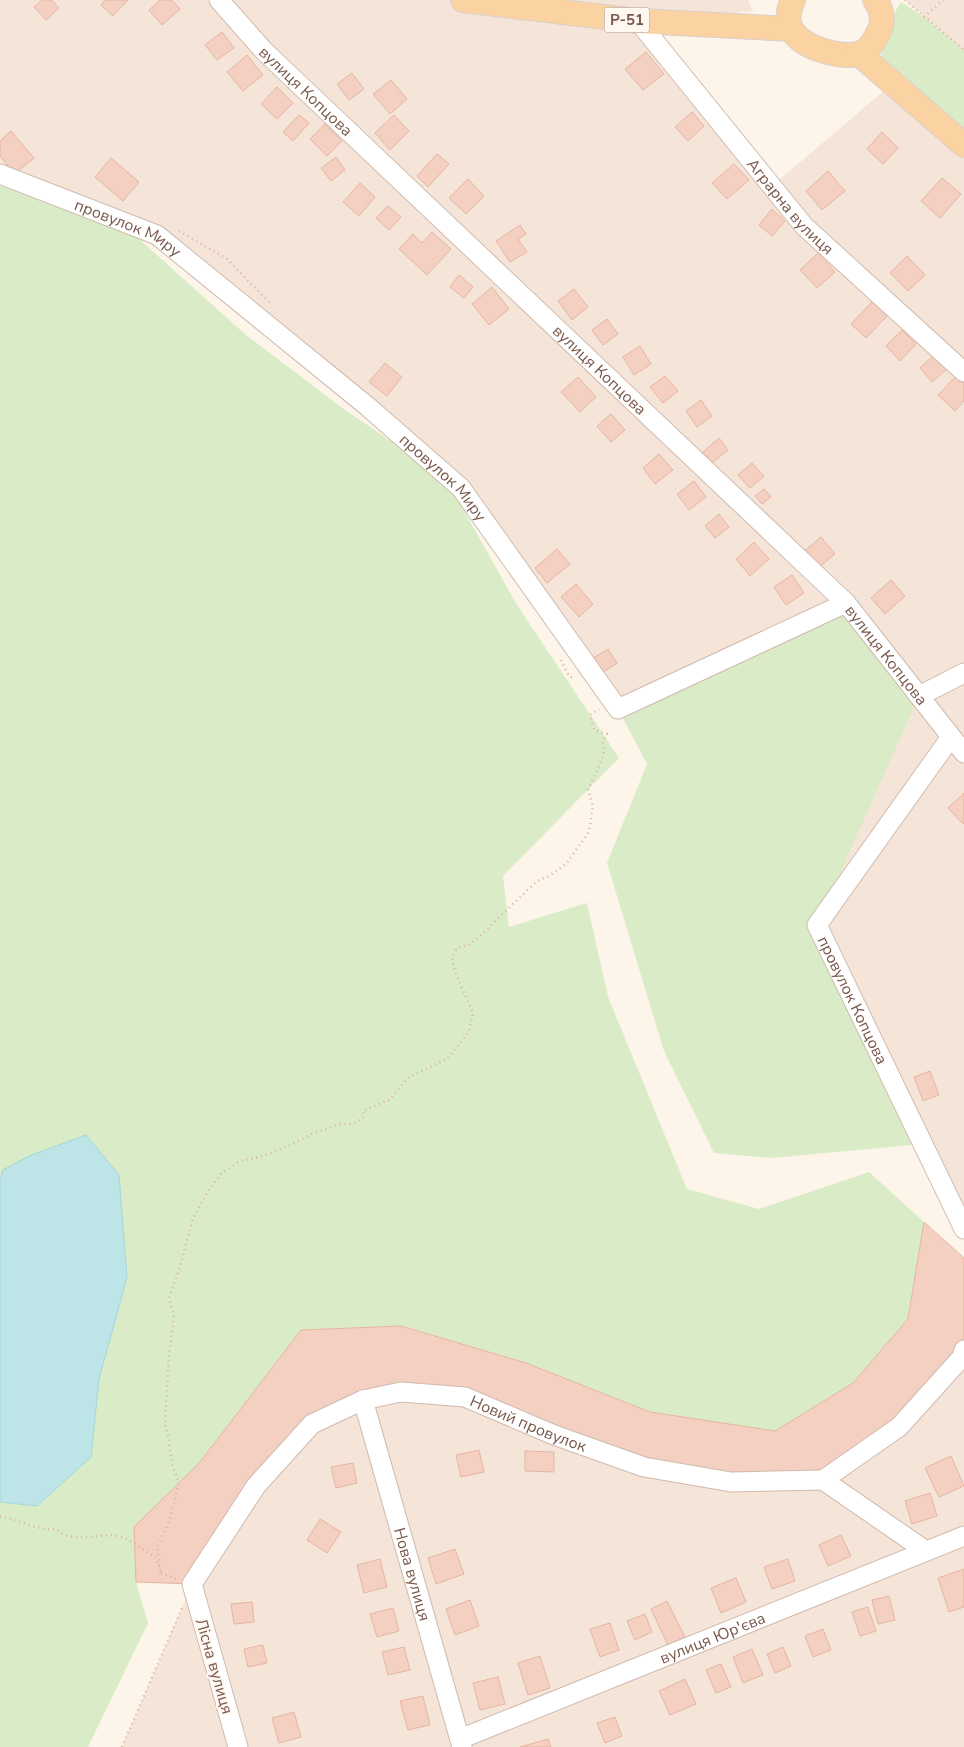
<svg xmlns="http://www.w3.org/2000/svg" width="964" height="1747" viewBox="0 0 964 1747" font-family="'Nunito Sans',sans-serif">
<rect width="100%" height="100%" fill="#fdf4ea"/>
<g fill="#f5e5d8">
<polygon points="0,0 748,0 753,11 639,21 772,186 892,84 964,145 964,1229 817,925 618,709 461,488 157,235 0,174"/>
<polygon points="905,0 964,0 964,50 924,17"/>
<polygon points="964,1350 964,1747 122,1747 192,1584 312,1424 363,1400 465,1397 554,1435"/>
</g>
<g fill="#d9ecc7">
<polygon points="901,2 924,17 964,50 964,145 879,64 889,22"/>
<polygon points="0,186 55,194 138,238 246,335 341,407 446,479 517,605 619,758 503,876 509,927 587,903 608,997 687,1189 759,1209 869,1172 924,1222 908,1319 853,1383 775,1431 650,1412 526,1363 401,1326 301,1330 200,1462 134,1527 136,1582 148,1623 88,1747 0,1747 0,1502 37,1506 91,1457 99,1379 127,1277 3,1170 0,1181"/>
<polygon points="846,603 919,696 817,925 923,1144 771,1158 714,1153 664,1051 607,863 647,764 618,709"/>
</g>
<polygon fill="#bde5e8" stroke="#a3d6da" points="86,1135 119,1175 127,1277 99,1379 91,1457 37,1506 0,1502 0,1181 3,1170 29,1156"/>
<g fill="#f3d0c1" stroke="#e6b5a1">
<polygon points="42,0 52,0 59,8 46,20 34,7"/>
<polygon points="105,0 128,0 113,16 101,5"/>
<polygon points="160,0 172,0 180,9 162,25 149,10"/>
<polygon points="222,32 234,48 217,60 205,45"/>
<polygon points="646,52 664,74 643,90 625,69"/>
<polygon points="247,55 263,75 243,91 227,72"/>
<polygon points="352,73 364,89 349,100 337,84"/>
<polygon points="391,80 407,99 390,114 373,94"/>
<polygon points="277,87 293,103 277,119 261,104"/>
<polygon points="692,112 704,126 688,141 675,127"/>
<polygon points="299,115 309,123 293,141 283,132"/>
<polygon points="394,115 409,131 390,150 375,133"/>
<polygon points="325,124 342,141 327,156 310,139"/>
<polygon points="11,131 34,158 14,174 0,156 0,141"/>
<polygon points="882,132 898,148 883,164 867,149"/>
<polygon points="437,154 449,164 428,187 417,176"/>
<polygon points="336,157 345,170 331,181 321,168"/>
<polygon points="111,158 139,182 123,201 95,177"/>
<polygon points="734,164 749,180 727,199 712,183"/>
<polygon points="828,171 845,191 822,210 806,191"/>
<polygon points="942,178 961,194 940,218 921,201"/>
<polygon points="468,179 484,196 466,214 449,198"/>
<polygon points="360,183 375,197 359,216 343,202"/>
<polygon points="388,206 401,217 389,230 376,218"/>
<polygon points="772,209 785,221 772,236 759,225"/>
<polygon points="520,225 526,234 518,239 527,252 510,262 496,241"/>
<polygon points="432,232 451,249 427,275 399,249 413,234 422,243"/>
<polygon points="818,253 835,272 817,288 800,270"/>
<polygon points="907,256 925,275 908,291 890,273"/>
<polygon points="459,275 473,287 464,298 450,287"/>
<polygon points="492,287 509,309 489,325 472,304"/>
<polygon points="574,289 588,307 572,320 558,301"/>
<polygon points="873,301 888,315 866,338 851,324"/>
<polygon points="607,319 618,334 603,345 592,330"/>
<polygon points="902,330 916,344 900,361 886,346"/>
<polygon points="640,346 651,364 634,375 623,357"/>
<polygon points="934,355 947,369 932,382 920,368"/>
<polygon points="385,363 402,377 387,396 369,382"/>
<polygon points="665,376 678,391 663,403 650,387"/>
<polygon points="956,376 964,383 964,401 955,411 938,395"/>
<polygon points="578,377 596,397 580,412 561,392"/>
<polygon points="701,400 712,416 697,427 686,411"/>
<polygon points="611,414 625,430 611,442 597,426"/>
<polygon points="719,438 728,450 712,463 703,452"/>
<polygon points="659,454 673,470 655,484 643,468"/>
<polygon points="752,463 764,476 750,488 738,475"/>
<polygon points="694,481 706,497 689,510 677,494"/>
<polygon points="764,489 771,497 762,504 755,496"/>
<polygon points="719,514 729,527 715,538 705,526"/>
<polygon points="821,537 835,554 817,569 803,552"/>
<polygon points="754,542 769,559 750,576 736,559"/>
<polygon points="557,549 570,564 547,583 535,568"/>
<polygon points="792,575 804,593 786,605 774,587"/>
<polygon points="891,580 905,596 885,614 871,598"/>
<polygon points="576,584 593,604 579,617 561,597"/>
<polygon points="608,649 617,663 596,677 587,662"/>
<polygon points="964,793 964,823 963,824 948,808"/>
<polygon points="930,1071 939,1095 923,1101 914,1077"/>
<polygon points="924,1222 964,1258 964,1350 899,1427 823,1480 644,1467 465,1397 401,1392 312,1424 192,1584 136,1582 134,1527 200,1462 301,1330 401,1326 526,1363 650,1412 775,1431 853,1383 908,1319"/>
<polygon points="479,1450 484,1472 461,1477 456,1455"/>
<polygon points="525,1451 554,1452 554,1472 525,1471"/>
<polygon points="951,1456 964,1486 939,1497 925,1468"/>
<polygon points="353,1463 357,1483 336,1488 331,1467"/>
<polygon points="930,1493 937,1516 912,1524 905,1501"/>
<polygon points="320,1519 341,1532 327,1553 307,1540"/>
<polygon points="841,1535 851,1556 828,1566 819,1545"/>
<polygon points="455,1549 464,1574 436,1584 428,1558"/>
<polygon points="380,1559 387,1587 364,1593 357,1565"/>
<polygon points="788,1559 795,1581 772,1589 764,1567"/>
<polygon points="964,1569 964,1607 949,1612 938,1578"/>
<polygon points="736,1578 746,1602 721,1613 711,1588"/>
<polygon points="889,1596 895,1620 878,1624 872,1600"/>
<polygon points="470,1600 479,1626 455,1635 446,1609"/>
<polygon points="667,1601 685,1637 668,1645 651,1609"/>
<polygon points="252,1602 254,1622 234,1624 231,1604"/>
<polygon points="868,1607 876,1631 860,1636 852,1612"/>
<polygon points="393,1608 399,1631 377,1637 370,1614"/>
<polygon points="645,1614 652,1632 635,1640 627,1621"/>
<polygon points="610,1623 619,1650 600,1657 590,1629"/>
<polygon points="823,1629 831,1650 813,1657 805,1636"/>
<polygon points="263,1645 267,1663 248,1667 244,1649"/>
<polygon points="404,1647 410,1670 388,1675 382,1652"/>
<polygon points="783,1647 791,1666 775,1673 767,1654"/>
<polygon points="752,1649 763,1675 743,1683 733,1657"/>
<polygon points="540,1656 550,1688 528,1695 518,1663"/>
<polygon points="721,1664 731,1687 716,1693 706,1670"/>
<polygon points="498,1677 505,1704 480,1710 473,1683"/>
<polygon points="685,1679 696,1704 670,1715 659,1691"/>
<polygon points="423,1696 430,1725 408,1730 400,1701"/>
<polygon points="294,1712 301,1737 279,1743 272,1718"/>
<polygon points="615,1717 622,1736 605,1743 597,1723"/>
<polygon points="548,1739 551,1747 520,1747"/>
</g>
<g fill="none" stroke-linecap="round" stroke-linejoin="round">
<g stroke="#d0baae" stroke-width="21">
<g id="minor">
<path id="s1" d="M219 0 264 51 846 603 964 753"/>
<path id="s2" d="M638 21 804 226 964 372"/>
<path id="s3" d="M0 174 157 235 367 406 461 488 618 709 846 603"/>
<polyline points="919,696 964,673"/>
<path id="s4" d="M951 737 817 925 964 1229"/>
<path id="s5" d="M363 1400 462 1747"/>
<polyline points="823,1480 899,1427 962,1357 964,1350"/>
<path id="s6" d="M460 1739 964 1536"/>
<path id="s7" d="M238 1747 192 1584 256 1486 312 1424 363 1400 401 1392 465 1397 554 1435 644 1467 731 1482 823 1480 926 1551"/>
</g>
</g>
<g stroke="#d9d0cd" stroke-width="26">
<g id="major">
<polyline points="463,0 638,21 791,29"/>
<path d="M793 0C789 9 786 21 792 30 802 48 839 58 858 54 870 51 876 39 880 29 884 20 881 7 875 0"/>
<polyline points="859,54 964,145"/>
</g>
</g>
<g stroke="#d9b3a3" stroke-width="2.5" stroke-dasharray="1 4" stroke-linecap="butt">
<polyline points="905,0 964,50"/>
<polyline points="924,17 943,0"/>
<polyline points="179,231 227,259 270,303"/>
<polyline points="561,660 569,676 575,679"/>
<path d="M0 1516C19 1520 38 1531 56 1529 72 1545 98 1532 117 1536 132 1539 141 1550 155 1556L161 1573 157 1547 170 1519 179 1483 172 1464 168 1435 165 1425 169 1354 174 1317 169 1298 180 1267 193 1218 208 1191 221 1174 240 1161 260 1157 284 1148 314 1133 341 1124H353L364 1117 363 1111 389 1100 409 1077 447 1059 469 1032 473 1013 455 972 452 957 457 948 471 944 478 938 537 881 549 876 566 864 589 832 593 806 588 790 604 754 603 742 607 734 594 730 590 715 599 709"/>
<polyline points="161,1573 176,1579"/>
<polyline points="122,1747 182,1608"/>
</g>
<use href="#minor" stroke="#fff" stroke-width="19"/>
<use href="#major" stroke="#fbd3a2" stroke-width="24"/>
</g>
<g text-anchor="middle" stroke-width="4" stroke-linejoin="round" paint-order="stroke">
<rect fill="#fff8f1" stroke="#a1887e" stroke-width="1" x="604.5" y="7.5" width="45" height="25" rx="4"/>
<g font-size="15" font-weight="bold" fill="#79584c">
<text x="627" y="25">Р-51</text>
</g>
<g font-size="16" fill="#79584c" stroke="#fff8f1">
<text dy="6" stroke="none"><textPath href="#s1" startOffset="126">вулиця Копцова</textPath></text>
<text dy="6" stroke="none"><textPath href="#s2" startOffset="240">Аграрна вулиця</textPath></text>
<text dy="6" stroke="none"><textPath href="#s3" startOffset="139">провулок Миру</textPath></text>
<text dy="6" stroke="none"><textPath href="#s1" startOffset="531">вулиця Копцова</textPath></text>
<text dy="6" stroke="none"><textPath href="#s3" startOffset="544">провулок Миру</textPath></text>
<text dy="6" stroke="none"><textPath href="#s1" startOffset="936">вулиця Копцова</textPath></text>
<text dy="6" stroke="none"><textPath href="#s4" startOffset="314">провулок Копцова</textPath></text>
<text dy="6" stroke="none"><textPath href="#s7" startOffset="598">Новий провулок</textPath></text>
<text dy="6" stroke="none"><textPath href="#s5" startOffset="181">Нова вулиця</textPath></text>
<text dy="6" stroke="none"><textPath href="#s6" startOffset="272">вулиця Юр'єва</textPath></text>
<text transform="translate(215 1666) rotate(74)" y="6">Лісна вулиця</text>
</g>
</g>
</svg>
